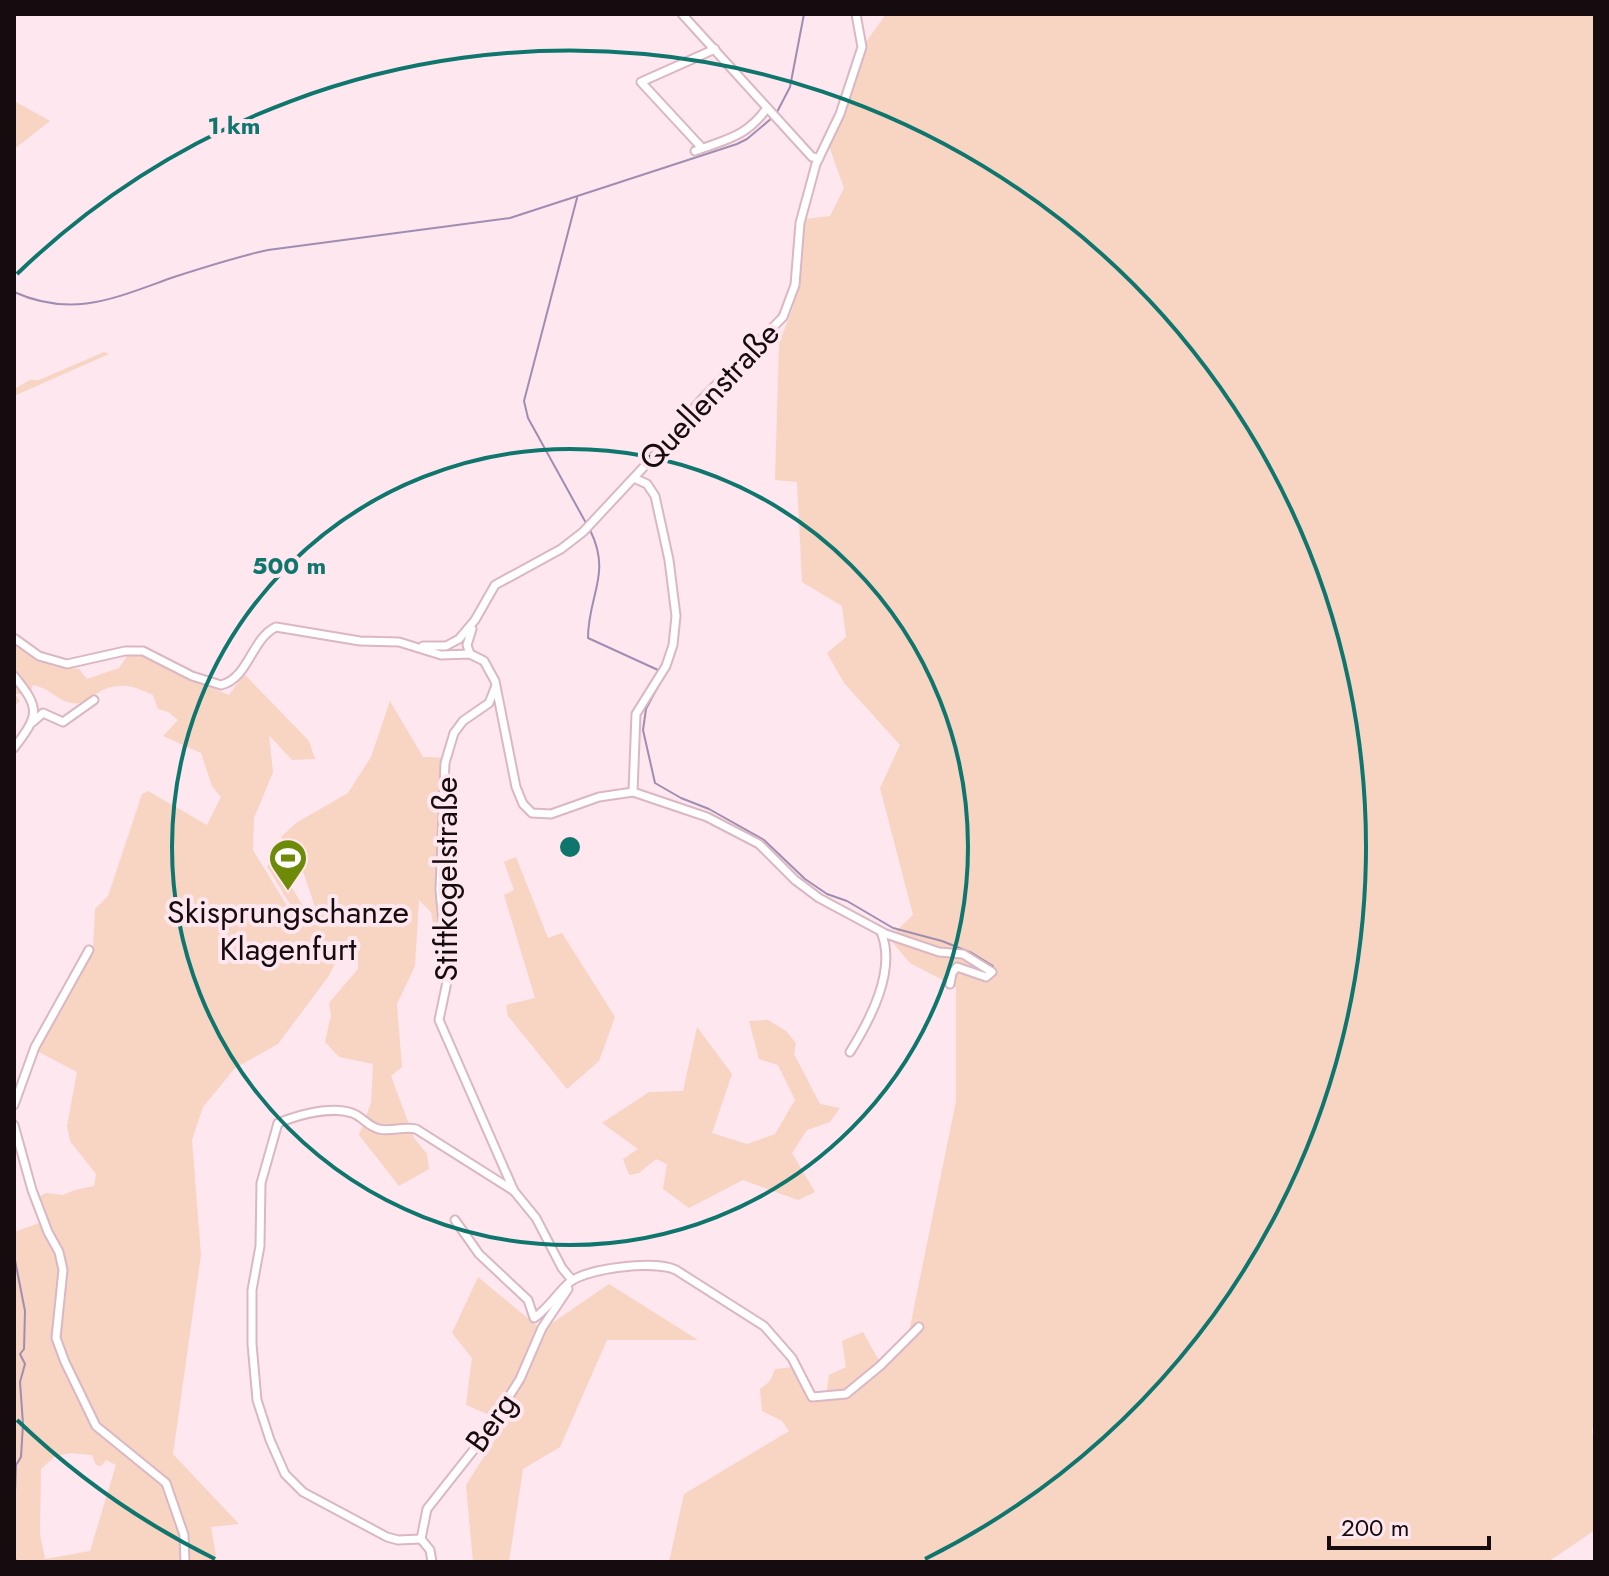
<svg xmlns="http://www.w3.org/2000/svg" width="1609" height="1576" viewBox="0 0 1609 1576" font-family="Jost,sans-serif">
<rect width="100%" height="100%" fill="#fee7ef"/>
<g fill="#f8d4c3" fill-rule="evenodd">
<polygon points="886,14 1595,14 1595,1412 1592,1433 1595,1434 1595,1530 1548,1562 669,1562 684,1494 789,1431 782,1421 762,1411 760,1389 770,1381 775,1369 794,1367 809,1398 826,1398 829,1375 846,1367 842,1341 863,1332 878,1359 886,1365 909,1332 956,1101 956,987 910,963 889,938 913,915 880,788 900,745 844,683 827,653 846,637 842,606 802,582 797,482 775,480 779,343 793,308 805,219 830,216 844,188 829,146 866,42"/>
<polygon points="14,101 50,121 14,149"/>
<polygon points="104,352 109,354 14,396 14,389 30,380 39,380"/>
<path d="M14 641 52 666 79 669 87 679 119 668 130 652 149 656 190 679 229 695 244 674 309 741 315 759 292 760 269 735 273 772 254 818 253 850 300 927 318 916 304 874 281 837 296 823 348 793 371 757 390 701 423 757 449 758 442 883 454 968 442 972 431 912 419 900 415 966 397 1004 402 1067 391 1076 414 1138 427 1154 429 1169 399 1186 359 1135 371 1103 373 1064 339 1057 325 1042 331 1015 329 1003 358 969V955L354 949 349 948 338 958 328 977 278 1044 235 1068 203 1107 192 1140 201 1255 173 1454 239 1524 211 1527 217 1562H14V1232L45 1221 37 1198 46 1193 63 1195 75 1190 94 1186 96 1174 70 1141 67 1126 77 1072 35 1050 93 950 95 909 108 896 142 794 148 791 207 825 221 797 212 786 201 753 163 736 178 720 168 712 158 709 153 695C137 687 123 682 105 689 92 694 87 706 71 703 56 700 52 689 33 685L30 694H15L20 701 14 706ZM70 1453 92 1455 96 1465 101 1466 106 1460 116 1465 90 1551 45 1559 40 1534 41 1469 54 1457Z"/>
<polygon points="516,857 548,938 562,933 615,1017 599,1061 567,1089 508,1016 506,1005 535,998 504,895 514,890 504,862"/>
<polygon points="276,861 310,918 301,923 267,866"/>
<polygon points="768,1020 786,1031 796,1043 794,1054 820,1104 840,1108 830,1122 807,1130 792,1153 815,1192 798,1200 743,1180 689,1208 663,1189 667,1164 656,1159 639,1173 629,1175 623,1159 638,1149 602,1123 649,1092 683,1091 697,1027 732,1074 712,1133 747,1144 775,1134 795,1100 778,1065 759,1059 749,1021"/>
<polygon points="478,1277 542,1330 609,1284 698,1340 607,1340 560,1447 523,1469 509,1562 473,1562 466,1485 506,1422 466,1405 472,1358 452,1333"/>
</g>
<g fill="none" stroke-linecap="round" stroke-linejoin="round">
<g stroke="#a08db2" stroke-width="2">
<polyline points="776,114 790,87 804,14"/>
<polyline points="577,198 524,401 528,418 586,523"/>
<path d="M14 292C74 319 117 297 174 277 205 267 236 257 268 250L510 218 737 144 747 139 772 118"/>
<path d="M590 530C612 574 588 595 588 638L658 670"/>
<polyline points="665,673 646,709 643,730 655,783 681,798 709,809 764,840 805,879 827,894 847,901 893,928 942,941 972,953 993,966"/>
<polyline points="14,1255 25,1311 24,1349 20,1354 25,1364 20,1382 23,1424 21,1457 16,1465 14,1519"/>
<polyline points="14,1555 16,1562"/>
</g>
<g stroke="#dab7c3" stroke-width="11">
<g id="minor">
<polyline points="682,14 812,157 819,158"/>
<polyline points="702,148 641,82 715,49"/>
<path d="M695 151C727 139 746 137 767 108"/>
<path d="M14 638 39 656 67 664 125 651H143L192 676 221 685C249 678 251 639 276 627L360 641 399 642 441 655 470 654 484 661 495 681 516 787 523 804 532 813 551 814 599 797 633 792 707 817 759 844 795 880 819 898 886 934 939 952 963 954 992 972 986 977 957 967 952 973 950 984"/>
<polyline points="423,646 446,646 459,639 475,620 495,585 561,549 583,532 668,441 701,400 783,317 795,285 800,223 816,164 840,114 862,47 856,14"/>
<polyline points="470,654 467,645 472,629"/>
<path d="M14 676C41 709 39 715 14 748"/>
<polyline points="495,688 489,703 463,721 454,733 445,763 440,890 448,977 439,1020 514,1191 536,1218 562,1268 572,1280"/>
<polyline points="33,722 43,713 63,722 94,700"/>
<polyline points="633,792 636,714 666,666 673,645 676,616 669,560 655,496 647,484 634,478"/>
<path d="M850 1052C870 1020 897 970 881 932"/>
<polyline points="14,1105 35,1047 89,950"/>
<polyline points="14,1125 32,1190 48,1232 59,1252 63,1270 56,1338 65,1362 96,1426 166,1483 184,1535 185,1562"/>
<path d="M455 1220 479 1254 528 1300 534 1318C548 1309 557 1293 570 1282 588 1268 655 1260 676 1270L764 1326 792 1358 812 1397 846 1394 880 1366 919 1327"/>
<path d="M421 1539 398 1540 387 1537 303 1492 285 1474 270 1440 257 1400 252 1344V1290L260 1246 261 1183 278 1123C299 1115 331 1106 352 1113 362 1116 368 1127 379 1129 391 1132 403 1126 416 1129L514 1191"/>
<polyline points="421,1539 427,1509 483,1438 520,1379 542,1328 568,1289"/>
<polyline points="421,1539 430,1550 432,1562"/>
</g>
</g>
<use href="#minor" stroke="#fff" stroke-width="7"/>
</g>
<g fill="none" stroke="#0f766e" stroke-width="4">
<circle cx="570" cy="847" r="398"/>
<path d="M215 1559A796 796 0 0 1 17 1420M17 274A796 796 0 1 1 925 1559"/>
</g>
<defs>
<g id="stadium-pin" transform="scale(2)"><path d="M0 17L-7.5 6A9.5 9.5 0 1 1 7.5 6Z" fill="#6d8b09" stroke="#fee7ef"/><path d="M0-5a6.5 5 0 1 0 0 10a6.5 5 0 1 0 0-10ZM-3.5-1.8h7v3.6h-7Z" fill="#fff"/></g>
</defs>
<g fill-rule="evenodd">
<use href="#stadium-pin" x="288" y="858"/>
</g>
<g text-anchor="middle" stroke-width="8" stroke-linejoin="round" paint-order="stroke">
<g font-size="32" fill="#160b0f" stroke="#fee7ef">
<text transform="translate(709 396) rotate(-47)" y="11">Quellenstraße</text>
<text transform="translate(446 879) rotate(-90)" y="11">Stiftkogelstraße</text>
<text transform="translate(491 1422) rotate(-55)" y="11">Berg</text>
</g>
<g font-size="32" fill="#160b0f" stroke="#fee7ef">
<text x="288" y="923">Skisprungschanze<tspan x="288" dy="37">Klagenfurt</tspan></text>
</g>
</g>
<circle cx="570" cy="847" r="12" fill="#0f766e" stroke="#fee7ef" stroke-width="4"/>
<g font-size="24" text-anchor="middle" font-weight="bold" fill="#0f766e" stroke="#fee7ef" stroke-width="8" stroke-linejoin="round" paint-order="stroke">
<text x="234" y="134">1 km</text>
<text x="289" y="574">500 m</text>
</g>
<rect width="1609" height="1576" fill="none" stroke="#160b0f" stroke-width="32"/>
<path d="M1329 1536v12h160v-12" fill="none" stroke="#160b0f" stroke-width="4"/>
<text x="1341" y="1536" font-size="24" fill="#160b0f" stroke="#fee7ef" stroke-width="6" paint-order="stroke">200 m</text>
</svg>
